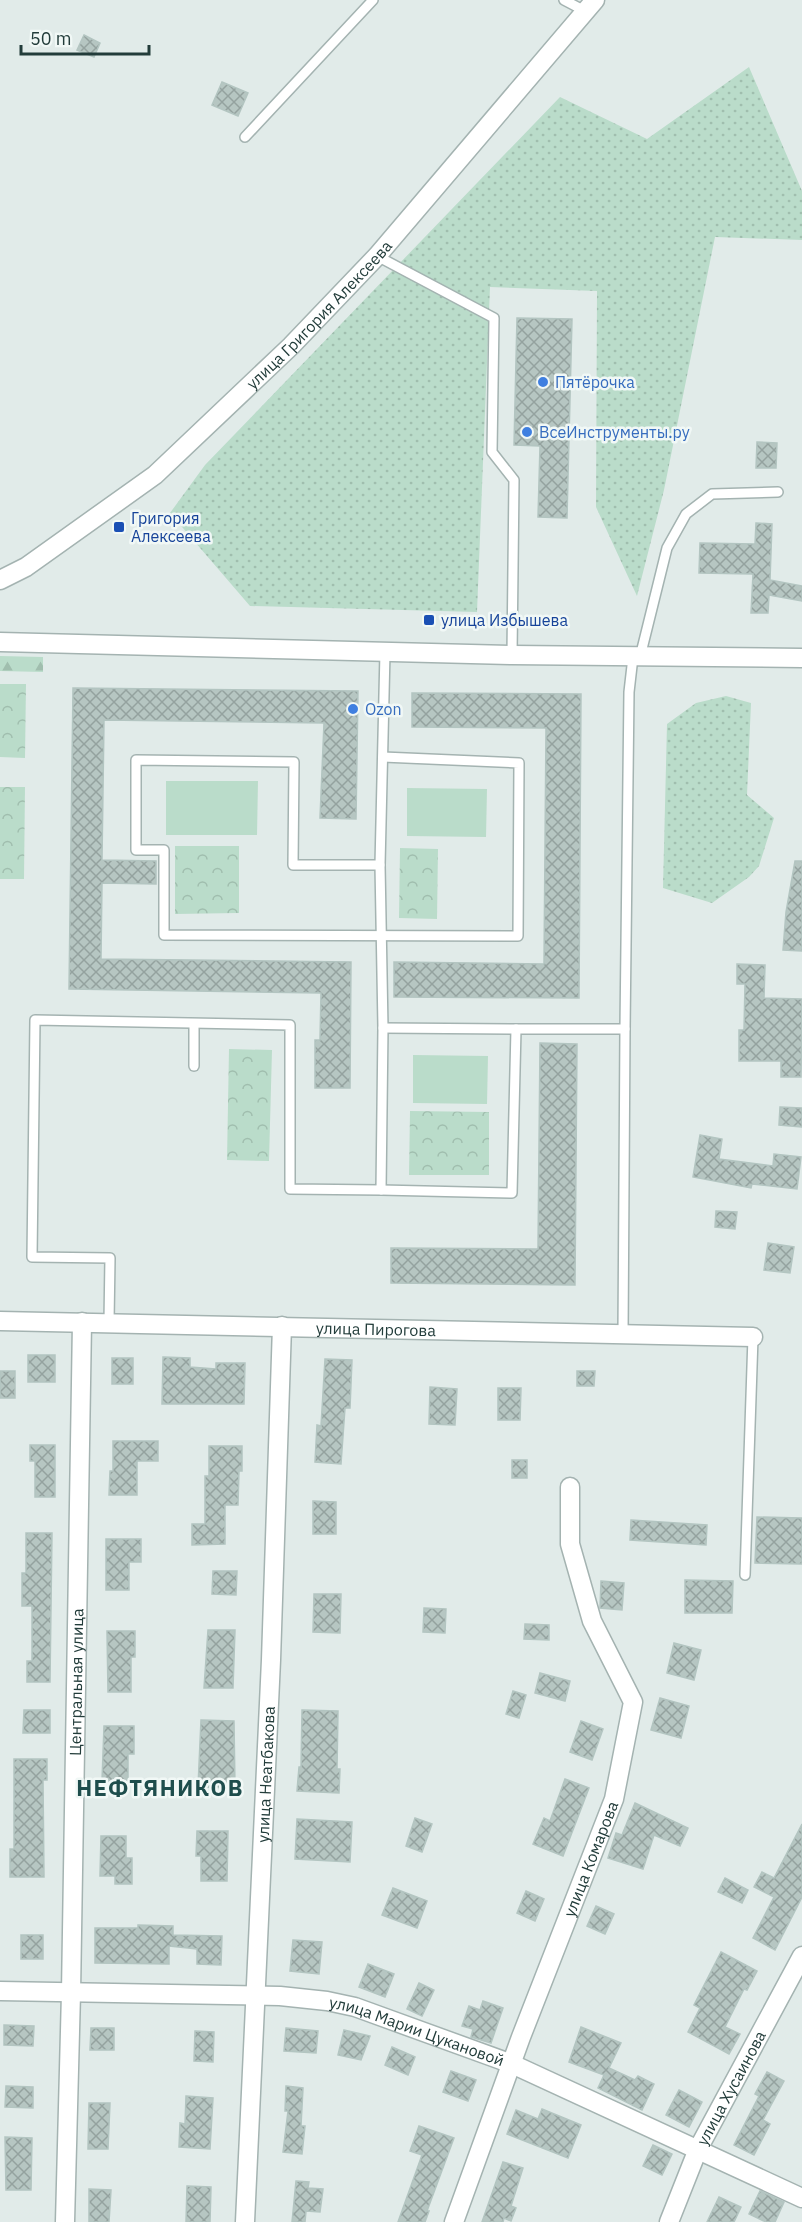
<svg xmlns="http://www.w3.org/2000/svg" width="802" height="2222" viewBox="0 0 802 2222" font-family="'IBM Plex Sans',sans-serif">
<defs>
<pattern id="grass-dots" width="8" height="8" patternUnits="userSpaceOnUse" patternTransform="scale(1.5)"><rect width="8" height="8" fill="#badcca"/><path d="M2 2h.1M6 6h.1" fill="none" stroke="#a0beae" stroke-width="1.8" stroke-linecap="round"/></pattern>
<pattern id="forest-firs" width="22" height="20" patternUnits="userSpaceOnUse" patternTransform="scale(1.5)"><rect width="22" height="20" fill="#badcca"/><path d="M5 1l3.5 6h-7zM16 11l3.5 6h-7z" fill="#a0beae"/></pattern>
<pattern id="park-crowns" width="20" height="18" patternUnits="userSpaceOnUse" patternTransform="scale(1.5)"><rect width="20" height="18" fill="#badcca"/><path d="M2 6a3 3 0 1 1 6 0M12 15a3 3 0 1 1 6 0" fill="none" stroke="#a0beae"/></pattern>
<pattern id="building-cross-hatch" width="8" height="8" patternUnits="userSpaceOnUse" patternTransform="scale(1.5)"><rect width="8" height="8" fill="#b6c6c2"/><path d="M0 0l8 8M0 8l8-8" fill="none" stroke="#94a29f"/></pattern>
</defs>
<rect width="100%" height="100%" fill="#e1ebe9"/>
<g fill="url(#grass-dots)">
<polygon points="749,67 802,191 802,240 715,237 664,490 637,596 596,507 597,291 490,287 477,612 250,606 170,513 205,465 560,97 647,139"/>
<polygon points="726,696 751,703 747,795 774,818 759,866 749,877 712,903 663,888 667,724 696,703"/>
</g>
<polygon fill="url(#forest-firs)" points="0,656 43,657 43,672 0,671"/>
<g fill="url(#park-crowns)">
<polygon points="0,684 26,684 25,758 0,757"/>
<polygon points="0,787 25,787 24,879 0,879"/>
<polygon points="175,846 239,846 239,913 175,914"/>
<polygon points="400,848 438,849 437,919 399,918"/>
<polygon points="229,1049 272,1050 269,1161 227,1160"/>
<polygon points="410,1111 489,1112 489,1175 409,1175"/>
</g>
<g fill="#badcca">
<polygon points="166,781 258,781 257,835 166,835"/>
<polygon points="407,788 487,789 486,837 407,836"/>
<polygon points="413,1055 488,1056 487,1104 413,1103"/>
</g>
<g fill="url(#building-cross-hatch)" stroke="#b3c5c1" stroke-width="1.5">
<polygon points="84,35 100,43 94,57 77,50"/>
<polygon points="222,82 248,93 238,116 212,105"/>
<polygon points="517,318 572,319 567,518 538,517 540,446 514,445"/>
<polygon points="757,442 777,443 776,468 756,468"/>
<polygon points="756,523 772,524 770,580 802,586 802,601 769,595 768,613 751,613 753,574 699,573 700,543 755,544"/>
<polygon points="73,688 358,691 356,819 320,818 324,723 104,720 102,860 156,861 156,884 102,883 101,959 351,962 350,1088 315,1088 315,1040 320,1040 321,993 69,989"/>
<polygon points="412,693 581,694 579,998 394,997 394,962 544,964 546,728 412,727"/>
<polygon points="795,861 802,861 802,951 783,950 786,912"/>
<polygon points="737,964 765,965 764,998 802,999 801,1077 781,1077 781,1061 739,1061 739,1030 744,1030 745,984 737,984"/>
<polygon points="540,1043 577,1044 575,1285 391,1283 391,1248 538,1249"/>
<polygon points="780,1107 802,1108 802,1127 779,1125"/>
<polygon points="700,1135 722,1139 719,1159 773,1166 774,1154 801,1157 797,1189 752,1184 751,1188 693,1177"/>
<polygon points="716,1211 737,1212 735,1229 715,1227"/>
<polygon points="768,1243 794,1247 790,1273 764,1270"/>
<rect x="28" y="1355" width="27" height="27"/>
<polygon points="163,1357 190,1358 190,1367 216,1369 216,1363 245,1363 244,1404 162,1404"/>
<rect x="112" y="1358" width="21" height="26"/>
<polygon points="325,1359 352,1360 350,1408 345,1408 341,1464 315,1462 317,1425 321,1426"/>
<rect x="0" y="1371" width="15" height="27"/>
<polygon points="577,1371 595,1371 594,1386 577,1386"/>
<polygon points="430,1387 457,1389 455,1425 429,1424"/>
<polygon points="498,1388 521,1388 520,1420 498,1420"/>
<polygon points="113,1441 158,1441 158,1461 137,1461 137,1495 109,1495 110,1471 113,1471"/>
<polygon points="30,1445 55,1445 55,1497 35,1497 35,1461 30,1461"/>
<polygon points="209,1446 242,1446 242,1471 239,1471 238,1505 225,1505 225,1544 192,1545 192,1524 205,1524 205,1476 209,1476"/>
<rect x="512" y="1460" width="15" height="18"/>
<polygon points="313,1501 336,1502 336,1534 313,1534"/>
<polygon points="757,1517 802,1518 802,1564 755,1563"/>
<polygon points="631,1520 707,1525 706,1545 630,1540"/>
<polygon points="26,1533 52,1533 50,1682 27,1682 27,1661 32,1661 32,1606 22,1606 22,1573 26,1573"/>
<polygon points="106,1539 141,1539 141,1562 129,1562 129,1590 106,1590"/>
<polygon points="213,1571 237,1571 236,1595 212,1594"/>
<polygon points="685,1580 733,1581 732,1613 685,1613"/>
<polygon points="601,1581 624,1583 622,1610 600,1608"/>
<polygon points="314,1594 341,1594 340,1633 313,1632"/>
<polygon points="424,1608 446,1609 445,1633 423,1632"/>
<polygon points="525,1624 549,1625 549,1640 524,1639"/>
<polygon points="208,1630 235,1630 233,1688 204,1688"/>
<polygon points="107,1631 135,1631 135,1657 131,1657 131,1692 108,1692"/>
<polygon points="674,1643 701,1650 694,1680 667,1673"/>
<polygon points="540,1673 570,1681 565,1701 535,1693"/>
<polygon points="513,1691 526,1695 519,1718 506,1714"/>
<polygon points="660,1698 689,1706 681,1738 651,1730"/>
<polygon points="24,1710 50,1710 50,1733 23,1733"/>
<polygon points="302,1710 338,1711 337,1769 340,1769 339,1793 297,1791 299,1767 301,1767"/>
<polygon points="201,1720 234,1721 235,1788 198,1787"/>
<polygon points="581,1721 603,1729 592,1760 570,1752"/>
<polygon points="104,1726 134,1726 134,1754 128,1754 128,1781 102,1781"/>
<polygon points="14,1759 47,1759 47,1780 43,1780 44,1877 10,1877 10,1849 14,1849"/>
<polygon points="565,1779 589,1788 563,1856 533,1844 544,1818 550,1821"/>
<polygon points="635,1803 688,1828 680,1846 654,1835 643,1869 608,1858 616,1833 622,1835"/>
<polygon points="415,1818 432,1824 422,1852 406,1846"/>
<polygon points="297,1819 352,1822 350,1862 295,1859"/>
<polygon points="802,1824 802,1897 775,1950 753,1938 774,1897 754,1887 762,1872 774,1878"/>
<polygon points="197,1831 228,1831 227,1881 201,1881 201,1856 196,1856"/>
<polygon points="101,1836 126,1836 126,1858 132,1858 132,1884 115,1884 115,1876 100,1876"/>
<polygon points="725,1878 748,1890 742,1903 718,1892"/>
<polygon points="393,1888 427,1901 417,1928 382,1915"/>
<polygon points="526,1891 544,1899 535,1921 517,1913"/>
<polygon points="596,1906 614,1914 605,1934 587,1926"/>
<polygon points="138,1925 173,1926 173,1935 222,1936 221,1965 197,1964 197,1949 169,1946 169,1964 95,1963 95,1928 138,1928"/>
<rect x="21" y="1935" width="22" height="24"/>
<polygon points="293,1940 322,1942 319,1974 290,1971"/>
<polygon points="721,1952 757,1971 747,1990 744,1989 725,2027 740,2034 729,2054 688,2032 700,2008 694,2005"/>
<polygon points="368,1964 394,1974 385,1997 359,1987"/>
<polygon points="419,1983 434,1990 422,2016 407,2009"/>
<polygon points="483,2001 503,2008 491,2043 471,2037 473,2029 462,2026 469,2006 480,2010"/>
<polygon points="4,2025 34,2026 33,2046 4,2045"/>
<polygon points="581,2027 621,2043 609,2068 635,2080 638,2076 654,2084 642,2110 598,2088 604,2075 569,2062"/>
<polygon points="91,2028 114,2028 114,2050 90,2050"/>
<polygon points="286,2028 318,2031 316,2053 284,2051"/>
<polygon points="344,2030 370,2036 361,2060 338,2055"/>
<polygon points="195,2031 214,2032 213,2062 194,2061"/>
<polygon points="392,2047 415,2057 408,2075 385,2065"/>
<polygon points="451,2071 476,2080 468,2101 443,2092"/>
<polygon points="767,2072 784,2081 763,2120 770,2124 754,2155 734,2145 759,2096 755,2094"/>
<polygon points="6,2086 33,2087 33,2108 5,2107"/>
<polygon points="286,2086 303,2088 301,2126 305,2126 302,2154 283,2152 288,2111 285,2111"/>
<polygon points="679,2090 702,2102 689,2127 666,2115"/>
<polygon points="186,2096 213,2098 210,2149 179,2147 180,2123 185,2124"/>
<polygon points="89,2103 110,2103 108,2149 88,2149"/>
<polygon points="542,2109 581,2125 568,2158 507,2134 516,2110 538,2119"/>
<polygon points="419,2126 454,2138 427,2211 429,2211 425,2222 398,2222 422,2155 410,2151"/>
<polygon points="5,2137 32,2138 31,2190 6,2190"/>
<polygon points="653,2145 672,2154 662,2175 643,2166"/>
<polygon points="503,2162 523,2168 511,2206 516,2208 511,2221 504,2218 503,2222 482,2222"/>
<polygon points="296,2181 309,2182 308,2188 323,2189 320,2212 306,2211 305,2222 292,2222"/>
<polygon points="187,2186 211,2187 210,2222 186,2222"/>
<polygon points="89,2189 111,2190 109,2222 89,2222"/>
<polygon points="760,2191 784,2202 775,2222 766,2222 749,2214"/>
<polygon points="719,2197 741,2207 734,2222 707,2222"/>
</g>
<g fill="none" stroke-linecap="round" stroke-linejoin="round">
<g stroke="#a4b3b1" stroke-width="12">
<g id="service">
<polyline points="564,0 585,11"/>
<polyline points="245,137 373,0"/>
<polyline points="377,256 494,318 492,452 514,480 512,655"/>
<polyline points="640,657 667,548 686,514 712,494 778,492"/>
<polyline points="380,865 293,865 294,762 136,760 136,850 164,850 164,935 518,936 519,763 383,757"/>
<polyline points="383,1028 516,1029"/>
<polyline points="625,1029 629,692 633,657"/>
<polyline points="194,1066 194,1024"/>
<polyline points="381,1190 512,1193 516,1029 625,1029 623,1334"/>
<polyline points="109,1322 110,1258 32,1257 35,1020 290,1025 290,1189 381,1190 383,1028 380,865 385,652"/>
<polyline points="745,1575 753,1337"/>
</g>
</g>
<g stroke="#a4b3b1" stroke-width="21">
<g id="minor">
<path id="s1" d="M0 580 26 567 155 475 291 346 377 256 595 0"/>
<polyline points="0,642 512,655 802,658"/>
<path id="s2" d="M0 1321 753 1337"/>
<path id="s3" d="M0 1991 280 1996 327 2001 355 2007 512 2064 802 2198"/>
<path id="s4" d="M65 2222 71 1993 82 1322"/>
<path id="s5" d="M245 2222 271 1660 282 1326"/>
<path id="s6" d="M454 2222 521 2037 614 1799 633 1702 592 1621 570 1544V1487"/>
<path id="s7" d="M669 2222 698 2149 802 1956"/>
</g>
</g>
<use href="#service" stroke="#fff" stroke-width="9"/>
<use href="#minor" stroke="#fff" stroke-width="18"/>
</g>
<g fill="#3f7fe0" stroke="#f1f8f6" stroke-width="2">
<circle cx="543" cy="382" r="6"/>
<circle cx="527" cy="432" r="6"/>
<circle cx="353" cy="709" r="6"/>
</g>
<g fill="#1a4fb4" stroke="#f1f8f6" stroke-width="2">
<rect x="113" y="521" width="12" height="12" rx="3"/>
<rect x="423" y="614" width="12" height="12" rx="3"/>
</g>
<g text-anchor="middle" stroke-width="5" stroke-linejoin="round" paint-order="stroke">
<g font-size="16" fill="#223c3a" stroke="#f1f8f6">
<text dy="6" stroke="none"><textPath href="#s1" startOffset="417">улица Григория Алексеева</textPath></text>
<text dy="6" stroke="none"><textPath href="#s2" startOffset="376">улица Пирогова</textPath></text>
<text dy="6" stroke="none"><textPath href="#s4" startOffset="540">Центральная улица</textPath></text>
<text dy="6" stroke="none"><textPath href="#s5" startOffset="448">улица Неатбакова</textPath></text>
<text dy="6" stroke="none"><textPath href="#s6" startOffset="388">улица Комарова</textPath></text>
<text dy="6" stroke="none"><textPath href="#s3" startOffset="422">улица Марии Цукановой</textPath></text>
<text dy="6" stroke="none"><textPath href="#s7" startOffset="148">улица Хусаинова</textPath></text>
</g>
<g font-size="16" fill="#366cbe" stroke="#f1f8f6" text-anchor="start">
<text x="555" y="388">Пятёрочка</text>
<text x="539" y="438">ВсеИнструменты.ру</text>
<text x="365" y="715">Ozon</text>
</g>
<g font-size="16" fill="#164399" stroke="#f1f8f6" text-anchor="start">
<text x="131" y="524">Григория<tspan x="131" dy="18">Алексеева</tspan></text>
<text x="441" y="626">улица Избышева</text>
</g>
<g font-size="22" font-weight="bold" letter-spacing="1.5" fill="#1e4d4c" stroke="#f1f8f6">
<text x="160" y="1796">НЕФТЯНИКОВ</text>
</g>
</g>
<path d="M21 45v9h128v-9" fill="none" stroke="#223c3a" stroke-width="3"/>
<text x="30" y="45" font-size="18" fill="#223c3a" stroke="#f1f8f6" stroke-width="4.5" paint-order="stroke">50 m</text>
</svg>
